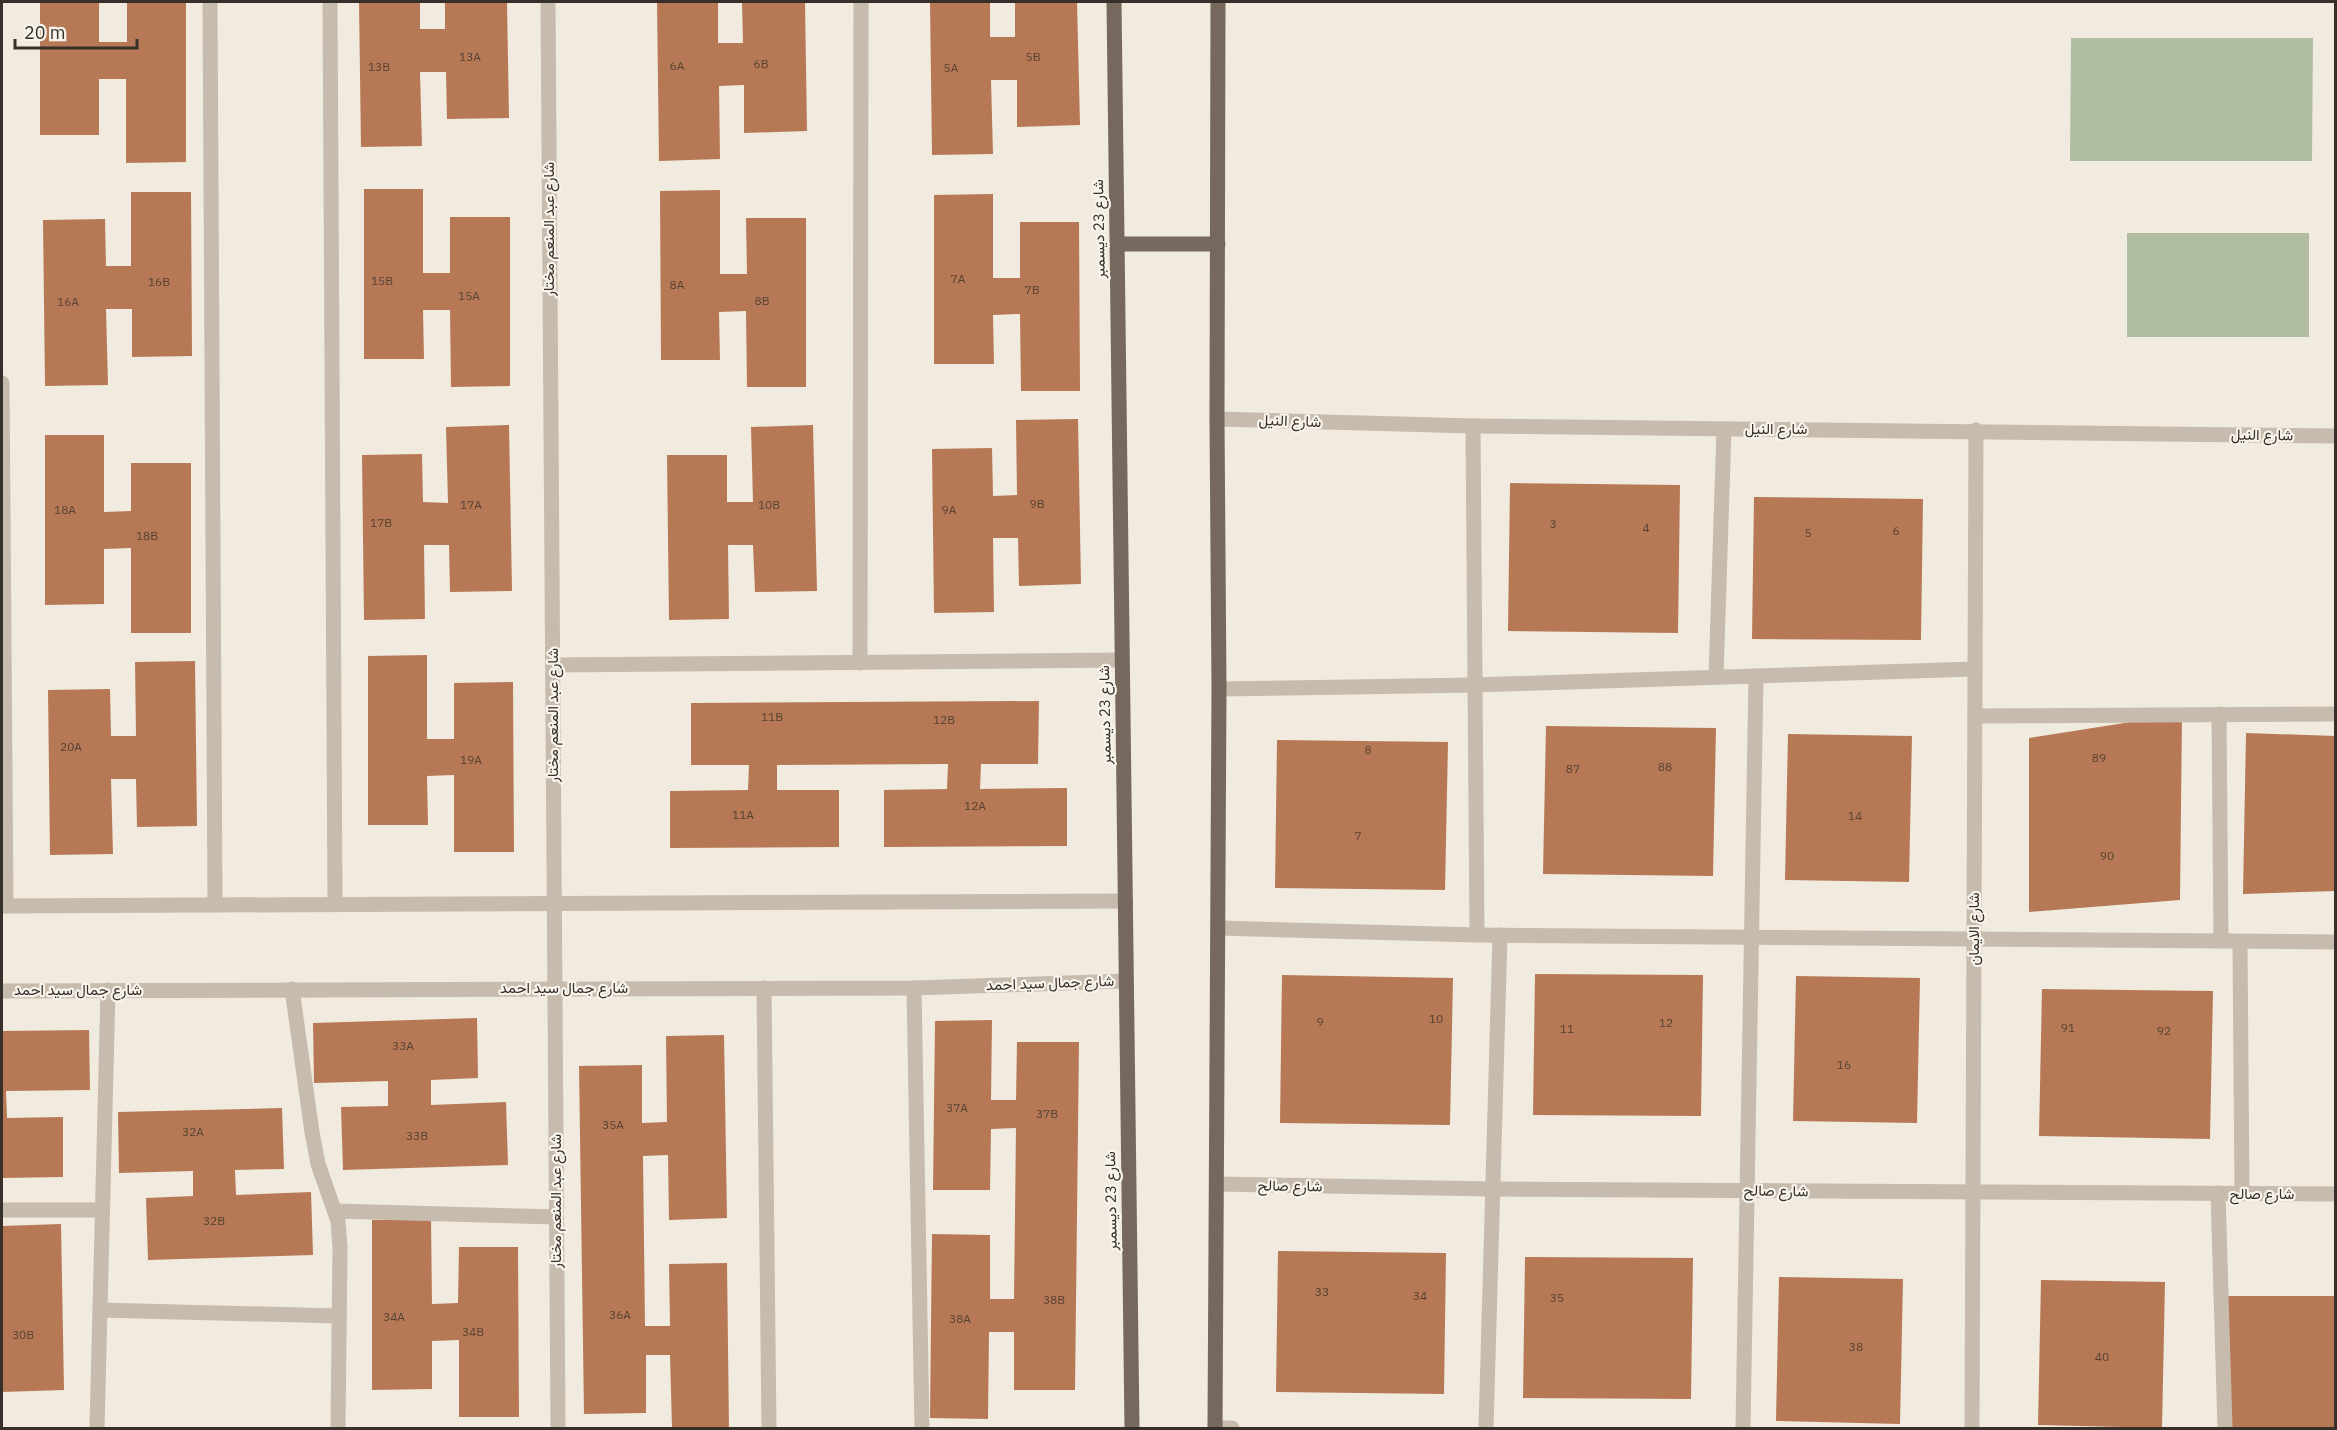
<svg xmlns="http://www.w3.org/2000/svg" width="2337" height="1430" viewBox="0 0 2337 1430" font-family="'IBM Plex Sans',Vazirmatn,sans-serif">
<rect width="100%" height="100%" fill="#f0eadf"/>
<g fill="#b0bda0">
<polygon points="2071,38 2313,38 2312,161 2070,161"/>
<rect x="2127" y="233" width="182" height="104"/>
</g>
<g fill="#b77955">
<polygon points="40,2 99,2 99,42 127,42 127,2 186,2 186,162 126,163 126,79 99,79 99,135 40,135"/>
<polygon points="359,2 420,2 420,29 445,29 445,2 507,2 509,118 447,119 446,72 420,72 422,146 361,147"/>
<polygon points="657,2 718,2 718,43 743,43 742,2 805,2 807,131 744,133 744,85 719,86 720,159 659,161"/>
<polygon points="930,2 990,2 990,37 1015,37 1015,2 1077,2 1080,125 1017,127 1017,80 991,80 993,154 932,155"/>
<polygon points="364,189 423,189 423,273 450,273 450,217 510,217 510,386 451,387 450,310 423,310 424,359 364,359"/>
<polygon points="720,190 720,274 747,274 746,218 806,218 806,387 747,387 746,311 719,312 720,360 661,360 660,191"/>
<polygon points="131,192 191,192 192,356 132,357 132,309 106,309 108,385 45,386 43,220 105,219 106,266 131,266"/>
<polygon points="993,194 993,278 1020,278 1020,222 1079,222 1080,391 1021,391 1020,314 993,315 994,364 934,364 934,195"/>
<polygon points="1078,419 1081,584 1019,586 1018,538 993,538 994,612 934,613 932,449 992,448 993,496 1017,495 1016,420"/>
<polygon points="509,425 512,591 450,592 449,545 424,545 425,619 364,620 362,455 422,454 423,502 448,503 446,427"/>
<polygon points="813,425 817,591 755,592 753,545 728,545 729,619 669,620 667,455 727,455 727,502 753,502 751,427"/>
<polygon points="45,435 104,435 104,512 131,511 131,463 191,463 191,633 131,633 131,548 104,549 104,604 45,605"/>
<polygon points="1510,483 1680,485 1678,633 1508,631"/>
<polygon points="1754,497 1923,499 1921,640 1752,639"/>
<polygon points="427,655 427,739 454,739 454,683 513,682 514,852 454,852 454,775 427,776 428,825 368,825 368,656"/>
<polygon points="195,661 197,826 137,827 136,779 111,779 113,854 50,855 48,690 110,689 111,736 136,736 135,662"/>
<polygon points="1039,701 1038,764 981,764 980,789 1067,788 1067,846 884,847 884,790 947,789 948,764 777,765 777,790 839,790 839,847 670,848 670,791 748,790 749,765 691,765 691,703"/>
<polygon points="2182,714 2180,900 2029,912 2029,738"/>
<polygon points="1546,726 1716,728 1713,876 1543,874"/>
<polygon points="2246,733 2336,736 2336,891 2243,894"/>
<polygon points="1788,734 1912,736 1909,882 1785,880"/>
<polygon points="1277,740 1448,742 1445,890 1275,888"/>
<polygon points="1535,974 1703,975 1701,1116 1533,1115"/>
<polygon points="1282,975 1453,978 1450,1125 1280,1123"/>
<polygon points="1796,976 1920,978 1917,1123 1793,1121"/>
<polygon points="2042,989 2213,991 2210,1139 2039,1136"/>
<polygon points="477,1018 478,1078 431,1080 431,1105 506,1102 508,1165 343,1170 341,1107 388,1106 388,1081 314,1083 313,1023"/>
<polygon points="992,1020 991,1100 1016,1100 1017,1042 1079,1042 1075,1390 1014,1390 1014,1332 989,1332 988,1419 930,1418 932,1234 990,1235 990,1299 1014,1299 1016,1128 991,1129 990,1190 933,1190 935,1021"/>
<polygon points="89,1030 90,1090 6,1091 7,1118 63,1117 63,1177 2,1178 2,1031"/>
<polygon points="724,1035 727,1218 669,1220 668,1155 643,1156 645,1326 670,1326 669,1264 727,1263 729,1428 672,1428 670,1355 646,1355 646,1413 584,1414 579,1066 642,1065 642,1123 667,1122 666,1036"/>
<polygon points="282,1108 284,1169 235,1170 236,1195 311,1192 313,1255 148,1260 146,1198 193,1196 193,1171 119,1173 118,1112"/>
<polygon points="372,1220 431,1220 432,1304 458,1303 459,1247 518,1247 519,1417 459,1417 459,1340 432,1341 432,1389 372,1390"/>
<polygon points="61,1224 64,1390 2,1392 2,1226"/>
<polygon points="1278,1251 1446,1253 1444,1394 1276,1392"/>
<polygon points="1525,1257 1693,1258 1691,1399 1523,1398"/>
<polygon points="1779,1277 1903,1279 1900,1424 1776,1421"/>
<polygon points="2041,1280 2165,1282 2162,1428 2038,1425"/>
<polygon points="2228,1296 2336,1296 2336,1428 2226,1428"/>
</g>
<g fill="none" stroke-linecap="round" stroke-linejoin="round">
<g stroke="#c6bbac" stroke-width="15">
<polyline points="764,988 769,1428"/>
<polyline points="914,988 922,1428"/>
<polyline points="292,989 312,1132 318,1164 338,1221 340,1247 338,1428"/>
<polyline points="2,1210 102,1210"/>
<polyline points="335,1211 556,1217"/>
<polyline points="100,1310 339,1316"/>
<polyline points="97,1428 108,990"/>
</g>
<g stroke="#c6bbac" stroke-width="15">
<polyline points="210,2 215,905"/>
<polyline points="330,2 335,904"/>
<polyline points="548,2 558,1428"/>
<polyline points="2,383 6,906"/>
<polyline points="1217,419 1473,426 2336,436"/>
<polyline points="1473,426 1477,935"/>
<polyline points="860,663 861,2"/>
<polyline points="553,665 1122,660"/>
<polyline points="1716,677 1724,429"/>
<polyline points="1219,689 1475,685 1975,669"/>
<polyline points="2219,714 2221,941"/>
<polyline points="1975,716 2336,714"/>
<polyline points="2,906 1126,901"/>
<polyline points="1219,928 1477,935 2336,942"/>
<polyline points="2240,942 2242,1194"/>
<polyline points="2,991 914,988 1126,981"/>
<polyline points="1217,1184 1492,1189 2336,1194"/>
<polyline points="2218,1193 2225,1428"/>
<polyline points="1215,1428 1232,1428"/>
<polyline points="1486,1428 1500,935"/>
<polyline points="1743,1428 1756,676"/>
<polyline points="1972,1428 1976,430"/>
</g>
<g stroke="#76685d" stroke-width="15">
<polyline points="1114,2 1132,1428"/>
<polyline points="1117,244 1218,244"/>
<polyline points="1215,1428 1219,689 1217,419 1218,2"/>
</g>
</g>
<g text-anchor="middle" stroke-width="4.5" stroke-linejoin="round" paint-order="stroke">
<g font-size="12" fill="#564235">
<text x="470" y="61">13A</text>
<text x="1033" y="61">5B</text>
<text x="761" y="68">6B</text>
<text x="677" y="70">6A</text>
<text x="379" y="71">13B</text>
<text x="951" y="72">5A</text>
<text x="958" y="283">7A</text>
<text x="382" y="285">15B</text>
<text x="159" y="286">16B</text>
<text x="677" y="289">8A</text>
<text x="1032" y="294">7B</text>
<text x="469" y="300">15A</text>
<text x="762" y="305">8B</text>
<text x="68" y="306">16A</text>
<text x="1037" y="508">9B</text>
<text x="471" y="509">17A</text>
<text x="769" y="509">10B</text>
<text x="65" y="514">18A</text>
<text x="949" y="514">9A</text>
<text x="381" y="527">17B</text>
<text x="1553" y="528">3</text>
<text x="1646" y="532">4</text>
<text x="1896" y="535">6</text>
<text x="1808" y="537">5</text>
<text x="147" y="540">18B</text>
<text x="772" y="721">11B</text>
<text x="944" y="724">12B</text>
<text x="71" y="751">20A</text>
<text x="1368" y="754">8</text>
<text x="2099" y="762">89</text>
<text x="471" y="764">19A</text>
<text x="1665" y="771">88</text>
<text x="1573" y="773">87</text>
<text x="975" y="810">12A</text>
<text x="743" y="819">11A</text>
<text x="1855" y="820">14</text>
<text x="1358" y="840">7</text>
<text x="2107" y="860">90</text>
<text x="1436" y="1023">10</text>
<text x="1320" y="1026">9</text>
<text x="1666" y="1027">12</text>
<text x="2068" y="1032">91</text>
<text x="1567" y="1033">11</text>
<text x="2164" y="1035">92</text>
<text x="403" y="1050">33A</text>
<text x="1844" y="1069">16</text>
<text x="957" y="1112">37A</text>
<text x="1047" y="1118">37B</text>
<text x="613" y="1129">35A</text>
<text x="193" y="1136">32A</text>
<text x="417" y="1140">33B</text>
<text x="214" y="1225">32B</text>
<text x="1322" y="1296">33</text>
<text x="1420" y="1300">34</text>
<text x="1557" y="1302">35</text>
<text x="1054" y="1304">38B</text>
<text x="620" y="1319">36A</text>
<text x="394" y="1321">34A</text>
<text x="960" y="1323">38A</text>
<text x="473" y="1336">34B</text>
<text x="23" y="1339">30B</text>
<text x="1856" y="1351">38</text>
<text x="2102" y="1361">40</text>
</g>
<g font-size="15" fill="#362f2a" stroke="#f8f3eb">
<text transform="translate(549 229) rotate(-90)" y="5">شارع عبد المنعم مختار</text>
<text transform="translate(1099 229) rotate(-91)" y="5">شارع 23 ديسمبر</text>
<text transform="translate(1290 421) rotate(2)" y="5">شارع النيل</text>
<text x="1776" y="434">شارع النيل</text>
<text transform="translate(2262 435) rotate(1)" y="5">شارع النيل</text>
<text transform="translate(553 715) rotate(-90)" y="5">شارع عبد المنعم مختار</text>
<text transform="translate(1105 715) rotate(-91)" y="5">شارع 23 ديسمبر</text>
<text transform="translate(1974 929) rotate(-90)" y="5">شارع الايمان</text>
<text transform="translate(1050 983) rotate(-2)" y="5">شارع جمال سيد احمد</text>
<text x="564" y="993">شارع جمال سيد احمد</text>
<text x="78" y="995">شارع جمال سيد احمد</text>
<text transform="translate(1290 1186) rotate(1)" y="5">شارع صالح</text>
<text transform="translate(1776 1191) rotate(1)" y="5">شارع صالح</text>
<text x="2262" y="1199">شارع صالح</text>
<text transform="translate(556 1201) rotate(-90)" y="5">شارع عبد المنعم مختار</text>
<text transform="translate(1111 1201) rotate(-91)" y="5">شارع 23 ديسمبر</text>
</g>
</g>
<rect width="2337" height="1430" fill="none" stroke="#362f2a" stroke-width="6"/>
<path d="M15 39v9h122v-9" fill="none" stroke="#362f2a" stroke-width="3"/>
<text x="24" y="39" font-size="18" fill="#362f2a" stroke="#f8f3eb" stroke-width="4.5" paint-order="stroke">20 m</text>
</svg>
